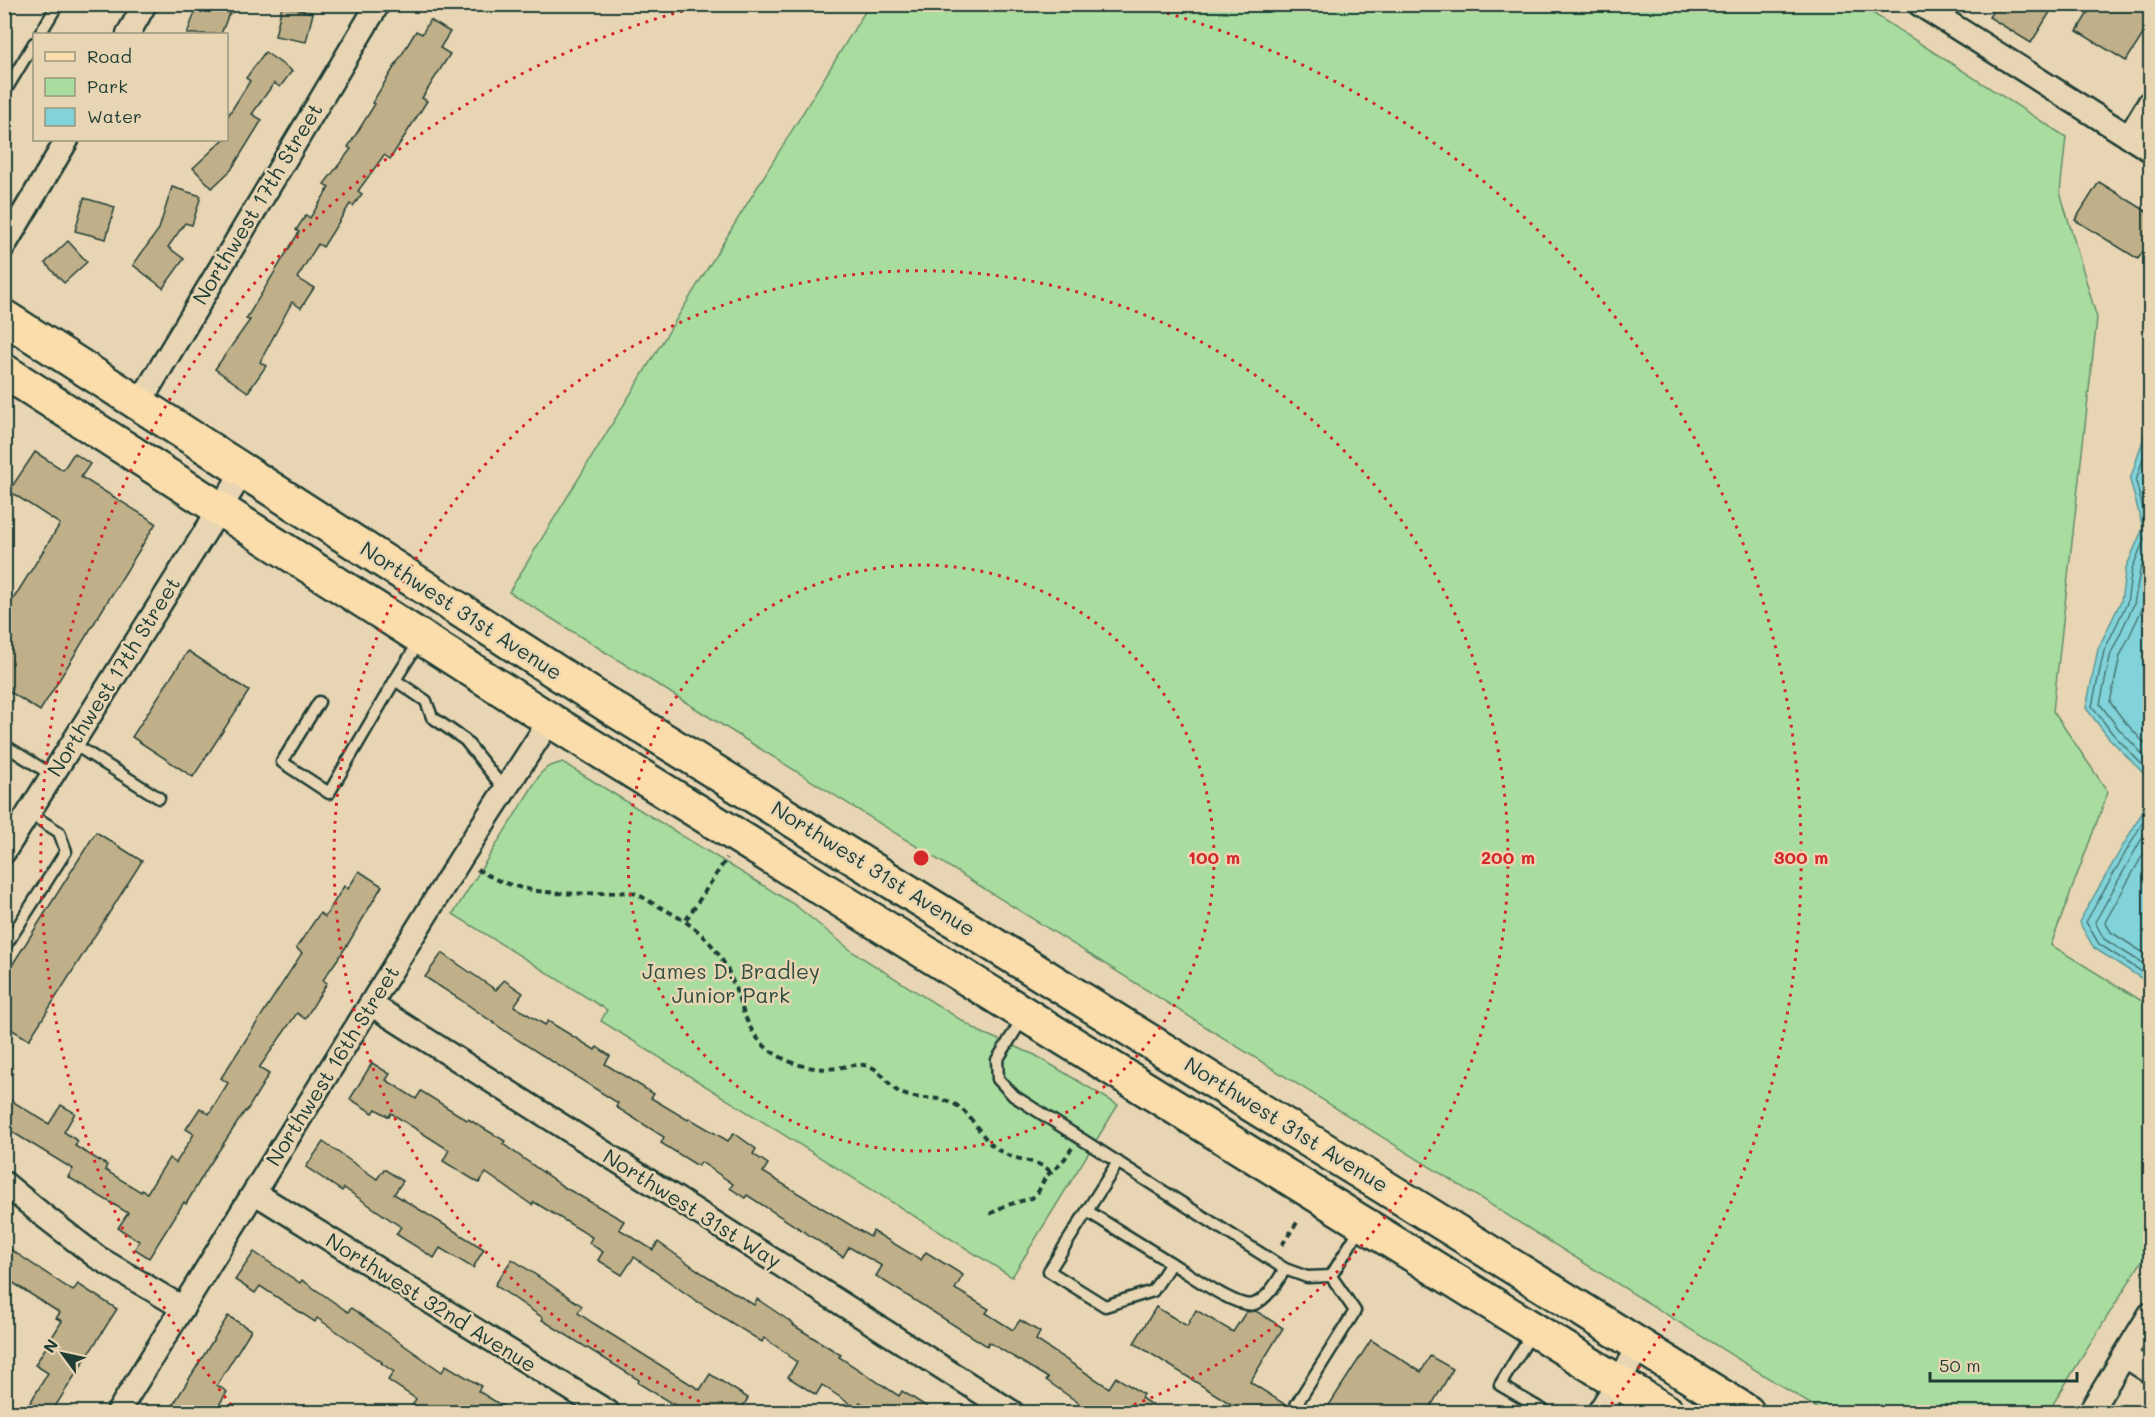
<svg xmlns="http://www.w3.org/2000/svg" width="2155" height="1417" viewBox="0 0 2155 1417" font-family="Mali,sans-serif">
<rect width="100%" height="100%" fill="#e8d5b3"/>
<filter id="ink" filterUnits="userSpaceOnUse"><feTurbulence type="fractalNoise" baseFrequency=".0167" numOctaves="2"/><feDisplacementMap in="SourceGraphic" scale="12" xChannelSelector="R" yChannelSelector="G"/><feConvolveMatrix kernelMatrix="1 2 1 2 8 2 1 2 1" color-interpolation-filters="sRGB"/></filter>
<g filter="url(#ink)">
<g fill="#a9dd9f" stroke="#648d6a" stroke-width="1.5">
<polygon points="869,5 1860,5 2066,137 2060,192 2097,318 2053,711 2108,792 2051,945 2150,1006 2150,1248 2048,1412 1823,1412 509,592"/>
<polygon points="562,762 795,905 853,952 980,1032 1035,1055 1118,1105 1012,1277 601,1021 607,1010 453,914 541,773 548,767"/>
</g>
<polygon fill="#82d3d9" stroke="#5a9797" stroke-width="1.5" points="2150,418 2150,984 2094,948 2079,922 2143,811 2146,776 2108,737 2086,708 2098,649 2121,601 2126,568 2143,528 2130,480"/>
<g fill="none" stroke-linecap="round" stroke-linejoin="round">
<g stroke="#477976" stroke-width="1.5">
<polyline points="2150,437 2136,481 2148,530 2132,569 2127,603 2104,651 2092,706 2112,733 2150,773"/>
<polyline points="2150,544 2140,571 2134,604 2111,653 2100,704 2118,728 2150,762"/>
<polyline points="2150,568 2143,607 2120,656 2110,702 2125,722 2150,749"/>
<polyline points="2150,790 2148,813 2086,922 2099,944 2150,977"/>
<polyline points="2150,824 2095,922 2104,939 2150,968"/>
<polyline points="2150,842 2105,922 2111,932 2150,957"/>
</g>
</g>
<g fill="#c0b089" stroke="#1f3d34" stroke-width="1.5">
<polygon points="198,4 239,4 228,16 221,34 187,34"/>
<polygon points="1997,4 2055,4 2031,43 1989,17"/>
<polygon points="2093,4 2151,4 2151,22 2126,61 2077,31"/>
<polygon points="282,6 313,13 306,42 275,36"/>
<polygon points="430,20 450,32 440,48 450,54 422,98 427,101 390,159 384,155 358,191 362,194 353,206 350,204 323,247 318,244 297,278 314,288 301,308 292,302 260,362 266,366 248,392 215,369 250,320 246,319 299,232 296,230 306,215 310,218 329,188 324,184 351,149 348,147 375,104 372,103 401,56 416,31 422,34"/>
<polygon points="265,52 292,71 280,87 274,83 252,114 262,120 231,170 212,188 193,168 223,140 226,140 226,119 250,81 246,78"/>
<polygon points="2099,182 2151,214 2151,240 2138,259 2075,220"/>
<polygon points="172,187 201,196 192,225 185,223 168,247 184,259 163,288 133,265 159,229"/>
<polygon points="84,198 115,207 106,239 75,231"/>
<polygon points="68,241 87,262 64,283 45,263"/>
<polygon points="35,452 63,470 74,453 90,464 81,477 156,523 40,711 4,688 4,614 60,524 9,491"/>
<polygon points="188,651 249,691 193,777 132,737"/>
<polygon points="96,832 142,861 29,1040 4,1025 4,978"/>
<polygon points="359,871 382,886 348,944 323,980 327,983 305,1019 297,1013 259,1068 269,1074 246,1112 245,1111 208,1167 186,1204 184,1202 149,1258 135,1249 139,1241 118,1228 128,1213 68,1177 73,1169 4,1127 4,1096 49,1124 61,1105 75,1113 64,1132 78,1141 75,1146 107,1165 105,1170 141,1192 142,1190 147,1193 169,1158 176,1163 194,1134 186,1129 200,1108 209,1114 228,1083 221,1078 302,953 296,948 320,913 325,917 344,886 348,889"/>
<polygon points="442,953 496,990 504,980 523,993 514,1006 545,1025 548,1021 595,1050 597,1047 610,1056 605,1064 654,1094 651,1098 688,1120 689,1118 728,1141 734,1133 756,1149 753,1154 768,1164 763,1172 870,1237 873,1231 921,1260 926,1252 963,1275 955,1289 989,1309 986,1313 1013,1330 1020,1320 1040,1332 1036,1340 1109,1388 1116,1377 1143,1394 1141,1398 1164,1413 1093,1413 1046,1380 1048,1378 989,1342 987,1346 876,1276 882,1266 849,1247 843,1257 747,1195 745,1198 730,1188 733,1184 701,1162 698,1166 661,1143 664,1137 616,1107 618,1103 518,1040 461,1000 425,977"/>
<polygon points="372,1063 390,1074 386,1080 416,1099 421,1091 467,1120 468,1119 505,1141 503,1144 564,1187 624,1221 619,1229 653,1250 658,1242 702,1273 754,1305 757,1299 794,1324 793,1325 841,1355 839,1357 899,1396 902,1391 937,1413 876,1413 860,1402 856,1408 822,1385 816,1395 788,1377 797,1362 788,1356 789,1355 764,1338 762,1342 695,1300 634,1257 622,1275 598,1260 603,1252 589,1243 592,1237 534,1202 532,1205 486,1173 479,1183 443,1161 449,1150 391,1113 389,1117 376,1109 373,1113 350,1099"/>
<polygon points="323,1142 377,1179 384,1169 403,1181 394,1194 484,1249 473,1268 440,1248 434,1258 396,1234 401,1227 344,1188 342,1191 306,1167"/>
<polygon points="4,1245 73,1291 78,1284 117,1309 51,1413 24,1413 48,1373 35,1365 62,1321 56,1318 60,1313 4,1277"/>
<polygon points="254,1252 300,1283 302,1280 348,1312 351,1308 442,1372 446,1365 481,1386 478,1391 514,1413 423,1413 412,1406 416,1399 388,1380 394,1372 381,1363 382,1362 317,1318 315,1322 260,1286 255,1293 235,1280"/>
<polygon points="512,1259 582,1306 578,1313 593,1323 700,1390 710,1374 748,1398 739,1413 690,1413 677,1405 676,1406 638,1383 639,1380 542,1320 543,1318 495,1285"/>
<polygon points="1156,1307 1187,1326 1196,1310 1233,1332 1246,1312 1256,1311 1283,1328 1250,1382 1289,1407 1292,1411 1298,1413 1245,1413 1134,1343"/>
<polygon points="228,1316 251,1330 217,1385 227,1392 214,1413 168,1413"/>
<polygon points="1371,1340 1421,1372 1430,1356 1453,1369 1427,1413 1324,1413"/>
</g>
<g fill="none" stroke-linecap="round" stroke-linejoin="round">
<g stroke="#1f3d34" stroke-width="15">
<g id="service">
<polyline points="40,34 58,4"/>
<polyline points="4,93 34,43"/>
<polyline points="419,642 395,680 426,701 432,717 465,740 505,790"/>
<polyline points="319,702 282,762 329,793 395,680"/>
<polyline points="72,743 159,798"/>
<polyline points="4,756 9,748 52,775"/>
<polyline points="4,948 66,851 59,832 29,813"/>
<polyline points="1023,1018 997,1060 998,1079 1014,1096 1285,1269 1307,1277 1331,1276 1361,1227"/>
<polyline points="1087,1211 1171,1263 1153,1291 1105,1306 1049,1271 1118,1162"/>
<path d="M1171 1263C1187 1272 1238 1310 1254 1304 1268 1299 1278 1280 1285 1269"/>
<polyline points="1532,1333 1500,1385 1546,1412"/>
<polyline points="1296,1405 1355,1311 1331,1276"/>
</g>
</g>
<g stroke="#1f3d34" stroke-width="27">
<g id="minor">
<polyline points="1919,4 2150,150"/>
<polyline points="128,34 145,4"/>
<polyline points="2129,137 2150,102"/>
<polyline points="4,246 67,140"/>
<polyline points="139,404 378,4"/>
<polyline points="4,852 243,472"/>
<polyline points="372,1005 1012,1412"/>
<polyline points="4,1183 44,1216 97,1257 183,1308"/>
<polyline points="255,1193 608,1412"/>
<polyline points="2125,1356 2150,1372"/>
<polyline points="118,1412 461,858 550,720"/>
<polyline points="1599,1412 1640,1346"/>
<polyline points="2090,1412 2150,1314"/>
</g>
</g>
<g stroke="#1f3d34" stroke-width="38">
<g id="primary">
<polyline points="4,317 617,711 1747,1412"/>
<polyline points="4,371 550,720 1667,1412"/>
</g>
</g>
<g stroke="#1f3d34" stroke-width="4" stroke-dasharray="6 4.5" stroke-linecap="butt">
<path d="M477 869C524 899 576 894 629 892 641 894 647 901 658 906 688 922 707 933 725 965 741 993 741 1027 768 1049 788 1064 812 1071 837 1068 848 1066 858 1063 868 1066 883 1070 887 1085 899 1092 916 1102 938 1094 956 1105 974 1116 981 1140 1000 1151 1015 1161 1036 1159 1050 1171"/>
<polyline points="686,920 727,858"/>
<polyline points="990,1214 1004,1206 1032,1198 1038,1192 1046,1176 1061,1164 1072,1148"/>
<polyline points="1282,1245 1298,1221"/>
</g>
<use href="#service" stroke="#e8d5b3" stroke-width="10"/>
<use href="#minor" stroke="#e8d5b3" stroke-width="22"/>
<use href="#primary" stroke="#faddab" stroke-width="33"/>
</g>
</g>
<g fill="none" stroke="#d62828" stroke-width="3" stroke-dasharray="3 6">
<circle cx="921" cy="858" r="293"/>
<path d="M725 1411A587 587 0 1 1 1117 1411"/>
<path d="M237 1412A880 880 0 0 1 701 6M1141 6A880 880 0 0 1 1605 1412"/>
</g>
<g text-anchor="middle" stroke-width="5" stroke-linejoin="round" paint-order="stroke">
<g font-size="21" fill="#1f3d34" stroke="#e8d5b3">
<text transform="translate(258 204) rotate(-59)" y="7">Northwest 17th Street</text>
<text transform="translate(461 611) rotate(33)" y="7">Northwest 31st Avenue</text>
<text transform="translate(114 677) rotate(-58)" y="7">Northwest 17th Street</text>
<text transform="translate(873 869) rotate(32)" y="7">Northwest 31st Avenue</text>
<text transform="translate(333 1066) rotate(-58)" y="7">Northwest 16th Street</text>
<text transform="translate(1286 1125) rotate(32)" y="7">Northwest 31st Avenue</text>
<text transform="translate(692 1209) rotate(32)" y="7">Northwest 31st Way</text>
<text transform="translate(431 1303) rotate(32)" y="7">Northwest 32nd Avenue</text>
</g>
<g font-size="21" fill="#2d4d3f" stroke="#e8d5b3">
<text x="731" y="979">James D. Bradley<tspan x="731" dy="24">Junior Park</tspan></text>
</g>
</g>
<circle cx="921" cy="858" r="9" fill="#d62828" stroke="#e8d5b3" stroke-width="3"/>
<g font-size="18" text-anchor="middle" font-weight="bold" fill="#d62828" stroke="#e8d5b3" stroke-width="5" stroke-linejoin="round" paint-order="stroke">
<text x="1214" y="864">100 m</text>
<text x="1508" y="864">200 m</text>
<text x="1801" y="864">300 m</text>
</g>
<rect width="2155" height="1417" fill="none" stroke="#e8d5b3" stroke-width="24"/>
<rect x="12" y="12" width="2131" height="1393" fill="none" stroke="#1f3d34" stroke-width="2" filter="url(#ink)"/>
<rect x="33" y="33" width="195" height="108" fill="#e8d5b3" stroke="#989880" stroke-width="1.5"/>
<rect x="45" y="52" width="30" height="9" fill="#faddab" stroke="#989880" stroke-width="1.5"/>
<text x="87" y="63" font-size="18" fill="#1f3d34">Road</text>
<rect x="45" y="78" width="30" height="18" fill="#a9dd9f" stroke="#989880" stroke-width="1.5"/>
<text x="87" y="93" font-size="18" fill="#1f3d34">Park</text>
<rect x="45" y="108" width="30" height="18" fill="#82d3d9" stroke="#989880" stroke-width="1.5"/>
<text x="87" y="123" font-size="18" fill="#1f3d34">Water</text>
<g transform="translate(63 1354) rotate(303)" stroke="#e8d5b3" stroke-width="4.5" paint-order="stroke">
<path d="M0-4.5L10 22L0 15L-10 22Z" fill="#1f3d34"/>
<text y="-9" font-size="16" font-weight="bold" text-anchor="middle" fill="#1f3d34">N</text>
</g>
<path d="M1930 1372v9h147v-9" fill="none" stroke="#1f3d34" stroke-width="3"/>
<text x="1939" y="1372" font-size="18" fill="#1f3d34" stroke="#e8d5b3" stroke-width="4.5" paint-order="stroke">50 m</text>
</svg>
